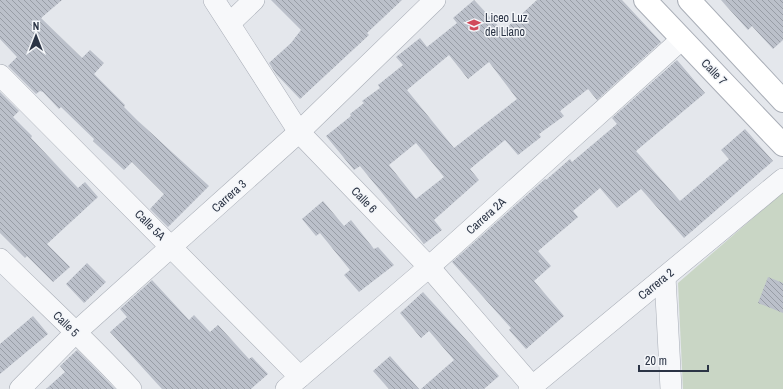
<svg xmlns="http://www.w3.org/2000/svg" width="783" height="389" viewBox="0 0 783 389" font-family="'Archivo Narrow',sans-serif">
<defs>
<pattern id="building-back-hatch" width="6" height="6" patternUnits="userSpaceOnUse"><rect width="6" height="6" fill="#bbc0ca"/><path d="M-1 5l2 2M0 0l6 6M5-1l2 2" fill="none" stroke="#989da6"/></pattern>
</defs>
<rect width="100%" height="100%" fill="#e4e7ec"/>
<polygon fill="#c9d6c5" points="783,192 783,389 683,389 678,283"/>
<g fill="url(#building-back-hatch)" fill-rule="evenodd">
<polygon points="0,0 62,0 41,18 82,58 90,50 104,63 94,74 125,105 124,107 138,121 209,186 168,227 150,209 164,194 132,162 124,170 93,141 94,139 61,107 59,109 43,92 40,91 36,94 8,66 17,57 0,39"/>
<polygon points="271,0 402,0 367,33 369,35 300,99 276,74 269,63 291,43 301,30"/>
<path d="M474 0 503 31 537 0H622L661 42 597 100 588 89 560 111 564 116 539 134 541 137 518 155 505 140 470 169 479 180 434 220 442 230 424 244 360 166 354 170 326 136 351 116 350 114 364 103 362 101 380 88 378 85 403 65 396 57 420 38 427 47 457 23 453 18ZM449 55 468 79 489 62 517 99 454 148 407 90ZM416 143 444 177 416 199 389 165Z"/>
<polygon points="721,0 783,0 783,40 773,49 752,26 748,30"/>
<polygon points="677,60 705,93 636,151 680,201 729,159 721,150 745,129 773,161 684,238 641,189 617,208 600,188 573,211 578,217 538,251 551,266 534,281 564,316 526,349 509,330 511,328 452,262 545,179 546,180 570,159 572,162 617,124 612,118"/>
<polygon points="0,92 19,111 13,117 32,136 31,138 78,188 85,182 98,197 47,244 70,267 53,282 27,256 25,258 0,233"/>
<polygon points="323,201 344,226 351,220 374,249 378,247 394,265 359,292 344,275 350,270 320,233 316,236 302,219"/>
<polygon points="87,263 106,282 84,303 66,284"/>
<polygon points="768,277 783,283 783,313 758,303"/>
<polygon points="152,280 189,320 194,315 210,332 218,325 249,359 252,357 268,374 251,389 162,389 110,332 127,317 120,309"/>
<polygon points="423,292 499,376 484,389 421,389 454,360 429,331 421,338 400,313"/>
<polygon points="33,316 48,334 0,374 0,344"/>
<polygon points="77,350 91,364 115,389 46,389 65,372 60,366"/>
<polygon points="390,356 419,389 389,389 373,371"/>
</g>
<g fill="none" stroke-linecap="round" stroke-linejoin="round">
<g stroke="#a9aeb7" stroke-width="22">
<g id="minor">
<polyline points="214,0 299,132 429,267 532,386"/>
<polyline points="230,23 254,0"/>
<polyline points="0,75 300,377"/>
<path d="M0 259C44 302 90 344 131 389"/>
<polyline points="665,277 671,389"/>
<polyline points="20,389 75,333 299,132 435,0"/>
<polyline points="286,389 429,267 682,39"/>
<polyline points="529,389 783,179"/>
</g>
</g>
<g stroke="#a9aeb7" stroke-width="24">
<g id="secondary">
<polyline points="645,0 783,145"/>
<polyline points="689,0 783,101"/>
</g>
</g>
<use href="#minor" stroke="#f7f8fa" stroke-width="21"/>
<use href="#secondary" stroke="#fff" stroke-width="22"/>
</g>
<defs>
<g id="school-bare" transform="scale(1.08)"><path d="M0-5L7-2L0 1L-7-2ZM-4 1L0 2.5L4 1V4Q0 6-4 4Z" fill="#d1495b" stroke="#f4f6f9" stroke-width="2.5" paint-order="stroke"/></g>
</defs>
<g fill-rule="evenodd">
<use href="#school-bare" x="474" y="25"/>
</g>
<g text-anchor="middle" stroke-width="3" stroke-linejoin="round" paint-order="stroke">
<g font-size="12" fill="#2b3445" stroke="#f4f6f9" text-anchor="start">
<text x="485" y="22">Liceo Luz<tspan x="485" dy="14">del Llano</tspan></text>
</g>
<g font-size="12" fill="#2b3445" stroke="#f4f6f9">
<text transform="translate(714 72) rotate(46)" y="4">Calle 7</text>
<text transform="translate(229 196) rotate(-42)" y="4">Carrera 3</text>
<text transform="translate(364 200) rotate(46)" y="4">Calle 6</text>
<text transform="translate(486 216) rotate(-42)" y="4">Carrera 2A</text>
<text transform="translate(150 225) rotate(45)" y="4">Calle 5A</text>
<text transform="translate(656 284) rotate(-39)" y="4">Carrera 2</text>
<text transform="translate(66 324) rotate(44)" y="4">Calle 5</text>
</g>
</g>
<g transform="translate(36 36)" stroke="#f4f6f9" stroke-width="3" paint-order="stroke">
<path d="M0-3L7 15L0 10L-7 15Z" fill="#2b3445"/>
<text y="-6" font-size="11" font-weight="bold" text-anchor="middle" fill="#2b3445">N</text>
</g>
<path d="M639 365v6h69v-6" fill="none" stroke="#2b3445" stroke-width="2"/>
<text x="645" y="365" font-size="12" fill="#2b3445" stroke="#f4f6f9" stroke-width="3" paint-order="stroke">20 m</text>
</svg>
